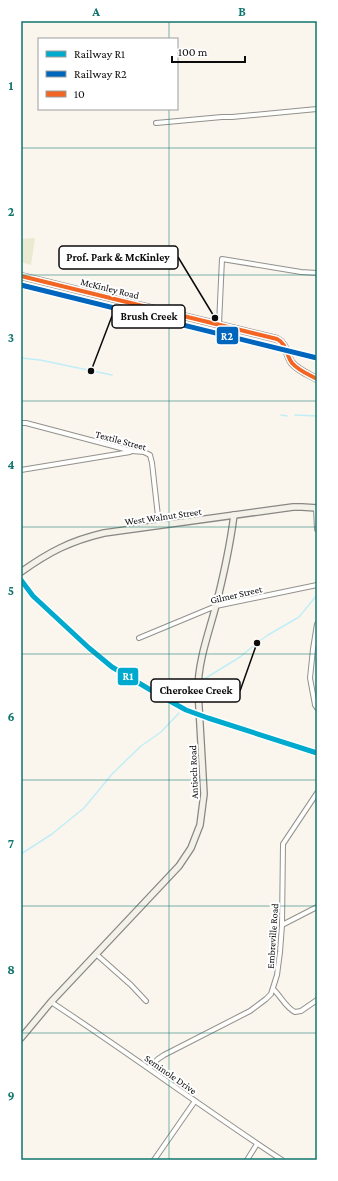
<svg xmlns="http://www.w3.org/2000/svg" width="338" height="1181" viewBox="0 0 338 1181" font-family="'Crimson Pro',serif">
<rect width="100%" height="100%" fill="#faf6ee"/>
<polygon fill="#e9ead1" points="35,238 31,265 21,262 21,239"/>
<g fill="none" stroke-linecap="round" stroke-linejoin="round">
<g stroke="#c1eef6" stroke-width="1.5">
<polyline points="21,358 40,360 112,375"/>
<polyline points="281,415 287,416"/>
<polyline points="295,415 317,416"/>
<polyline points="201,681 240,657 257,643 268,635 299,617 317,595"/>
<polyline points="184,700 192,689 196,685"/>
<polyline points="21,854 52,834 84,808 113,773 141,746 161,732 179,713"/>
</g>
<g stroke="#93918d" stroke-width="6">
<g id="street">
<polyline points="156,123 222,117 232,117 317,109"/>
<polyline points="219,324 222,259 301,272 317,273"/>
<polyline points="21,423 26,423 132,451 144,452 150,455 152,463 159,525"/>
<polyline points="21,470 130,452"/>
<polyline points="316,508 317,529"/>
<polyline points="317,624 313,649 310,678 315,705 317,708"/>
<polyline points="139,638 216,606 317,585"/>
<polyline points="282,925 317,907"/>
<polyline points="96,954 131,985 146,1001"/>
<path d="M273 989C281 996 285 1007 295 1012L301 1011 317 1000"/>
<path d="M51 1002C129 1053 204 1109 282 1160"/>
<polyline points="149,1068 158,1059 164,1055 250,1011 266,999 271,994 277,975 280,952 282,925 283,844 317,793"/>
<polyline points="154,1160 195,1101"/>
<polyline points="247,1160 257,1144"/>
</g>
</g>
<g stroke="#898784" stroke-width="8">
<g id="secondary">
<path d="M21 276 277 339C287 344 286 355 292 363 299 371 308 374 317 379"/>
<path d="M21 572C49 552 70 541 104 533L293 507H302L317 508"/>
<path d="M21 1038 51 1002 179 866 191 848 200 825 204 794 198 690C198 662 208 635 215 609 223 578 230 546 234 515"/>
</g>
</g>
<use href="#street" stroke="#fefefc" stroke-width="4"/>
<use href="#secondary" stroke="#f4f1e8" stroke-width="5.5"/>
<g stroke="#fff" stroke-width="7">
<path id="bus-1" d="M21 276 277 339C287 344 286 355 292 363 299 371 308 374 317 379"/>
</g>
<use href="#bus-1" stroke="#f26522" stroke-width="4"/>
<g stroke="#fff" stroke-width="8">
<polyline id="rail-1" points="21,580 33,596 89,648 112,667 159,695 186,710 208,718 317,753"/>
</g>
<g stroke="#fff" stroke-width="8">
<polyline id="rail-2" points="21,285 317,358"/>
</g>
<use href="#rail-1" stroke="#00a9ce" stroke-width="5"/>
<use href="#rail-2" stroke="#0065bd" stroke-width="5"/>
</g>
<path fill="none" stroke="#0f766e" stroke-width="1" stroke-opacity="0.55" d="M169 21V39M169 109V1160M21 148H317M21 275H317M21 401H317M21 527H317M21 654H317M21 780H317M21 906H317M21 1033H317"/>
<g text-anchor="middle" stroke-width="4" stroke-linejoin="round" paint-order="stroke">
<g font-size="10" fill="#0b0b0b" stroke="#fff">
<text transform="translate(110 288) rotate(14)" y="4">McKinley Road</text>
<text transform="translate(121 440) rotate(15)" y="4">Textile Street</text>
<text transform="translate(163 516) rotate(-8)" y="4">West Walnut Street</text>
<text transform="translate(236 594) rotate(-13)" y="4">Gilmer Street</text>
<text transform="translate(193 772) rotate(-92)" y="4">Antioch Road</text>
<text transform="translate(272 936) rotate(-86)" y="4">Embreville Road</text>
<text transform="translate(171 1074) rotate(35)" y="4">Seminole Drive</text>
</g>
</g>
<path fill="none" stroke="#0b0b0b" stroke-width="1.5" d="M215 318L178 257M91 371L112 316M257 643L240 691"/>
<g fill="#0b0b0b" stroke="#fff" stroke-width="1.5">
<circle cx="215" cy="318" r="4"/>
<circle cx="91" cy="371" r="4"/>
<circle cx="257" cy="643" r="4"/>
</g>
<g fill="#fff" stroke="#0b0b0b" stroke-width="1.5">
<rect x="59" y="246" width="119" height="23" rx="4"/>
<rect x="112" y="305" width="73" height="23" rx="4"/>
<rect x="151" y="679" width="89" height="23" rx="4"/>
</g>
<g font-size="11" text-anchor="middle" font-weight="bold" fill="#0b0b0b">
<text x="118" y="261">Prof. Park &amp; McKinley</text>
<text x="149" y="320">Brush Creek</text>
<text x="196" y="694">Cherokee Creek</text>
</g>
<g stroke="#fff" stroke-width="1.5">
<rect x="216" y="326" width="23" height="19" rx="4" fill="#0065bd"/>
<rect x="117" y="667" width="22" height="19" rx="4" fill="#00a9ce"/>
</g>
<g font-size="11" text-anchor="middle" font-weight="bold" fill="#fff">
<text x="227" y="340">R2</text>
<text x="128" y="680">R1</text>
</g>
<rect width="338" height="1181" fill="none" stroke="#ffffff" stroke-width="44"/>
<rect x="38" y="38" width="140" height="72" fill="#ffffff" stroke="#9d9d9d"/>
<rect x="46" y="51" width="20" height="6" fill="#00a9ce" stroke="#9d9d9d"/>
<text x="74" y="58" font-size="12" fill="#0b0b0b">Railway R1</text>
<rect x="46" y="71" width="20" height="6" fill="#0065bd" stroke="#9d9d9d"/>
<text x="74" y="78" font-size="12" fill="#0b0b0b">Railway R2</text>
<rect x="46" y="91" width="20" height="6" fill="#f26522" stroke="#9d9d9d"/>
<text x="74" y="98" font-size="12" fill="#0b0b0b">10</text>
<path d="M172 56v6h73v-6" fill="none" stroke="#0b0b0b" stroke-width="2"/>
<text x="178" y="56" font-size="12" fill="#0b0b0b" stroke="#ffffff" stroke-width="3" paint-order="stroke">100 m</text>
<rect x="22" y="22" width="294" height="1137" fill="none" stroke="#0f766e" stroke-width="1.5"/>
<g font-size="13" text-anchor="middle" font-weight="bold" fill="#0f766e">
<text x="96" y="16">A</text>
<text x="242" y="16">B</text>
<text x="11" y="90">1</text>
<text x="11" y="216">2</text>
<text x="11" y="342">3</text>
<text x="11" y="469">4</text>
<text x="11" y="595">5</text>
<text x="11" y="721">6</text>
<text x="11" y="848">7</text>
<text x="11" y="974">8</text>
<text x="11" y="1100">9</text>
</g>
</svg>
